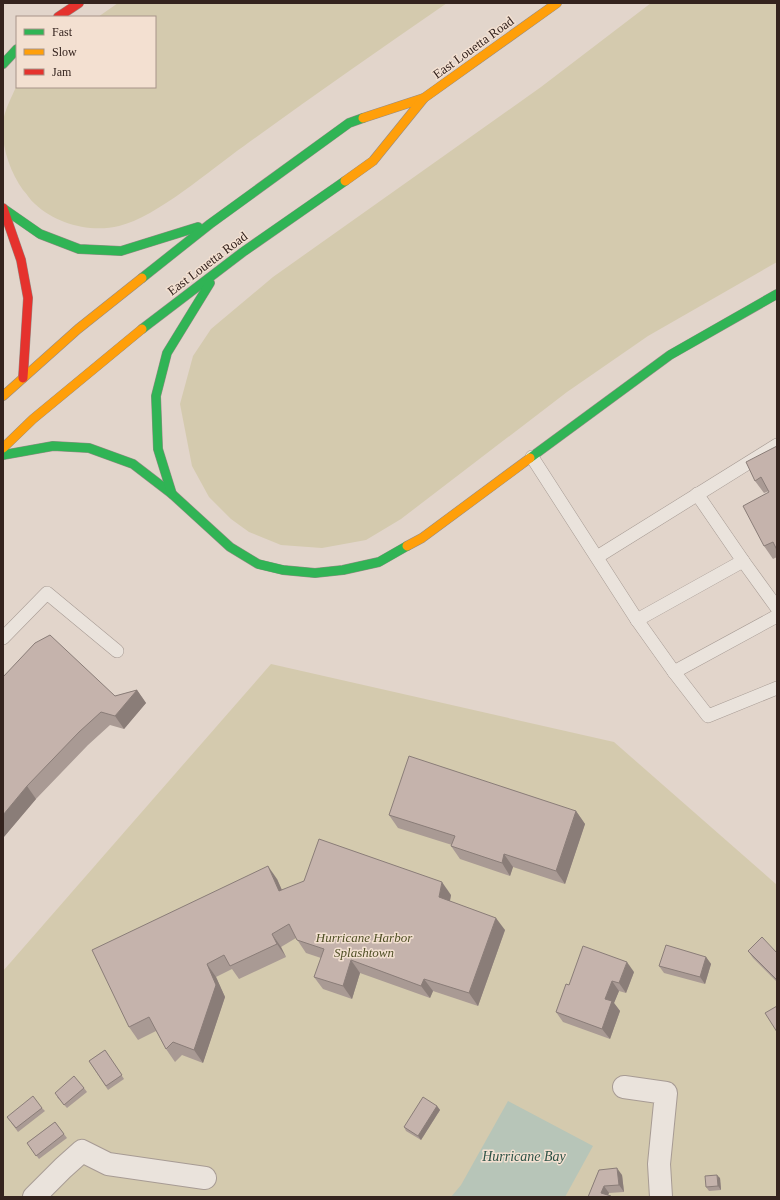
<svg xmlns="http://www.w3.org/2000/svg" width="780" height="1200" viewBox="0 0 780 1200" font-family="'Times New Roman',serif">
<rect width="100%" height="100%" fill="#e2d5cb"/>
<g fill="#d4caae">
<path d="M118 3H447C379 50 311 97 244 146 211 169 157 217 119 226 91 233 56 224 35 204 30 200 27 194 23 190 10 172 1 146 3 123 4 111 12 96 17 85V87H155V17H98Z"/>
<polygon points="651,3 777,3 777,262 648,336 567,392 401,519 366,540 322,548 281,545 249,532 231,519 209,497 192,466 180,404 193,356 211,329 273,277 541,87"/>
<polygon points="271,664 614,742 777,885 777,1197 3,1197 3,971"/>
</g>
<polygon fill="#b7c5b8" points="508,1101 593,1146 565,1197 451,1197 461,1185"/>
<g fill="none" stroke-linecap="round" stroke-linejoin="round">
<g stroke="#a79b94" stroke-width="14">
<g id="lane">
<polyline points="532,457 637,620 674,672 777,616"/>
<polyline points="697,494 743,561"/>
<polyline points="597,557 777,445"/>
<polyline points="637,620 743,561 777,608"/>
<polyline points="3,638 47,593 117,651"/>
<polyline points="674,672 708,716 777,688"/>
</g>
</g>
<g stroke="#a79b94" stroke-width="24">
<g id="street">
<polyline points="624,1087 666,1093 659,1164 661,1197"/>
<polyline points="34,1197 63,1168 82,1151 108,1164 205,1178"/>
</g>
</g>
<g stroke="#968b85" stroke-width="10">
<g id="fast">
<polyline points="3,64 17,49"/>
<polyline points="4,209 40,234 79,249 121,251 198,227"/>
<polyline points="142,278 210,224 349,123 363,118"/>
<polyline points="142,329 243,252 345,181"/>
<polyline points="3,455 53,446 89,448 133,464 172,494 230,547 258,564 283,570 315,573 343,570 379,562 407,546"/>
<polyline points="530,458 670,355 777,294"/>
<polyline points="172,494 158,449 156,396 167,353 210,283"/>
</g>
</g>
<g stroke="#968b85" stroke-width="10">
<g id="slow">
<polyline points="363,118 424,98"/>
<polyline points="345,181 373,161 424,98 557,3"/>
<polyline points="3,396 78,329 142,278"/>
<polyline points="3,448 33,419 142,329"/>
<polyline points="407,546 422,538 530,458"/>
</g>
</g>
<g stroke="#968b85" stroke-width="10">
<g id="jam">
<polyline points="58,17 79,3"/>
<polyline points="3,208 21,260 28,298 23,378"/>
</g>
</g>
<use href="#lane" stroke="#eae3dc" stroke-width="13"/>
<use href="#street" stroke="#eae3dc" stroke-width="22"/>
<use href="#fast" stroke="#30b455" stroke-width="9"/>
<use href="#slow" stroke="#ff9f0a" stroke-width="9"/>
<use href="#jam" stroke="#e5322d" stroke-width="9"/>
</g>
<g fill="#a99a94">
<polygon points="777,446 777,557 773,559 764,546 769,492 769,491 764,493 755,481"/>
<polygon points="3,677 115,696 137,690 146,703 124,729 110,725 88,745 36,799 3,838"/>
<polygon points="576,811 585,824 565,884 513,867 510,876 460,859 451,846 452,845 398,828 389,815"/>
<polygon points="277,879 282,890 451,895 450,901 505,930 478,1006 433,991 430,998 360,973 352,999 323,989 314,977 321,958 306,953 296,938 281,947 286,957 239,979 232,969 216,977 225,997 203,1063 182,1055 175,1062 166,1049 156,1031 138,1040 129,1027"/>
<polygon points="748,951 777,953 777,982 753,958"/>
<polygon points="706,957 711,964 705,984 664,973 659,966"/>
<polygon points="634,972 626,993 619,991 614,1003 620,1011 610,1039 563,1022 556,1012 569,985"/>
<polygon points="105,1050 124,1079 108,1090 89,1061"/>
<polygon points="84,1088 87,1092 67,1108 57,1097"/>
<polygon points="437,1106 440,1110 421,1140 406,1131 404,1127"/>
<polygon points="42,1108 45,1111 18,1132 7,1117"/>
<polygon points="55,1122 67,1138 39,1159 27,1143"/>
<polygon points="599,1170 622,1175 624,1192 609,1193 608,1195 611,1197 588,1197"/>
<polygon points="720,1178 721,1190 709,1191 706,1187"/>
</g>
<g fill="#8a7d78">
<polygon points="137,690 146,703 124,729 115,716"/>
<polygon points="27,786 36,799 3,838 3,815"/>
<polygon points="576,811 585,824 565,884 556,871"/>
<polygon points="504,854 513,867 510,876 502,863"/>
<polygon points="268,866 277,879 288,904 279,891"/>
<polygon points="442,882 451,895 448,910 439,897"/>
<polygon points="496,918 505,930 478,1006 469,993"/>
<polygon points="272,934 281,947 286,957 277,944"/>
<polygon points="706,957 711,964 705,984 700,977"/>
<polygon points="351,960 360,973 352,999 343,986"/>
<polygon points="627,962 634,972 626,993 619,983"/>
<polygon points="207,964 216,977 225,997 203,1063 194,1050"/>
<polygon points="424,979 433,991 430,998 421,986"/>
<polygon points="612,981 619,991 614,1003 620,1011 610,1039 602,1029 605,999"/>
<polygon points="437,1106 440,1110 421,1140 418,1136"/>
<polygon points="617,1168 622,1175 624,1192 619,1185"/>
<polygon points="717,1175 720,1178 721,1190 718,1186"/>
<polygon points="604,1186 609,1193 607,1197 601,1193"/>
</g>
<g fill="#c5b3ac" stroke="#8a7d78">
<polygon points="777,446 777,550 773,542 764,546 743,506 769,492 761,477 755,481 746,462"/>
<polygon points="50,635 115,696 137,690 115,716 101,712 79,732 27,786 3,815 3,677 35,643"/>
<polygon points="409,756 576,811 556,871 504,854 502,863 451,846 455,836 389,815"/>
<polygon points="319,839 442,882 439,897 496,918 469,993 424,979 421,986 351,960 343,986 314,977 324,949 297,940 289,924 272,934 277,944 230,966 224,955 207,964 216,985 194,1050 173,1042 166,1049 149,1017 129,1027 92,950 268,866 279,891 304,881"/>
<polygon points="762,937 777,953 777,980 748,951"/>
<polygon points="666,945 706,957 700,977 659,966"/>
<polygon points="583,946 627,962 619,983 612,981 605,999 612,1001 602,1029 556,1012 566,984 569,985"/>
<polygon points="777,1006 777,1032 765,1013"/>
<polygon points="105,1050 122,1075 106,1086 89,1061"/>
<polygon points="74,1076 84,1088 64,1105 55,1093"/>
<polygon points="33,1096 42,1108 16,1128 7,1117"/>
<polygon points="423,1097 437,1106 418,1136 404,1127"/>
<polygon points="55,1122 64,1134 36,1156 27,1143"/>
<polygon points="617,1168 619,1185 604,1186 601,1193 611,1196 610,1197 588,1197 599,1170"/>
<polygon points="717,1175 718,1186 706,1187 705,1176"/>
</g>
<g text-anchor="middle" stroke-width="3" stroke-linejoin="round" paint-order="stroke">
<g font-size="13" fill="#34231e" stroke="#f3e0d1">
<text transform="translate(473 47) rotate(-36)" y="5">East Louetta Road</text>
<text transform="translate(207 263) rotate(-37)" y="5">East Louetta Road</text>
</g>
<g font-size="13" font-style="italic" fill="#4f4f25" stroke="#f3e0d1">
<text x="364" y="942">Hurricane Harbor<tspan x="364" dy="15">Splashtown</tspan></text>
</g>
<g font-size="14" font-style="italic" fill="#2e5347" stroke="#f3e0d1">
<text x="524" y="1161">Hurricane Bay</text>
</g>
</g>
<rect width="780" height="1200" fill="none" stroke="#34231e" stroke-width="8"/>
<rect x="16" y="16" width="140" height="72" fill="#f3e0d1" stroke="#a79489"/>
<rect x="24" y="29" width="20" height="6" fill="#30b455" stroke="#a79489"/>
<text x="52" y="36" font-size="12" fill="#34231e">Fast</text>
<rect x="24" y="49" width="20" height="6" fill="#ff9f0a" stroke="#a79489"/>
<text x="52" y="56" font-size="12" fill="#34231e">Slow</text>
<rect x="24" y="69" width="20" height="6" fill="#e5322d" stroke="#a79489"/>
<text x="52" y="76" font-size="12" fill="#34231e">Jam</text>
</svg>
